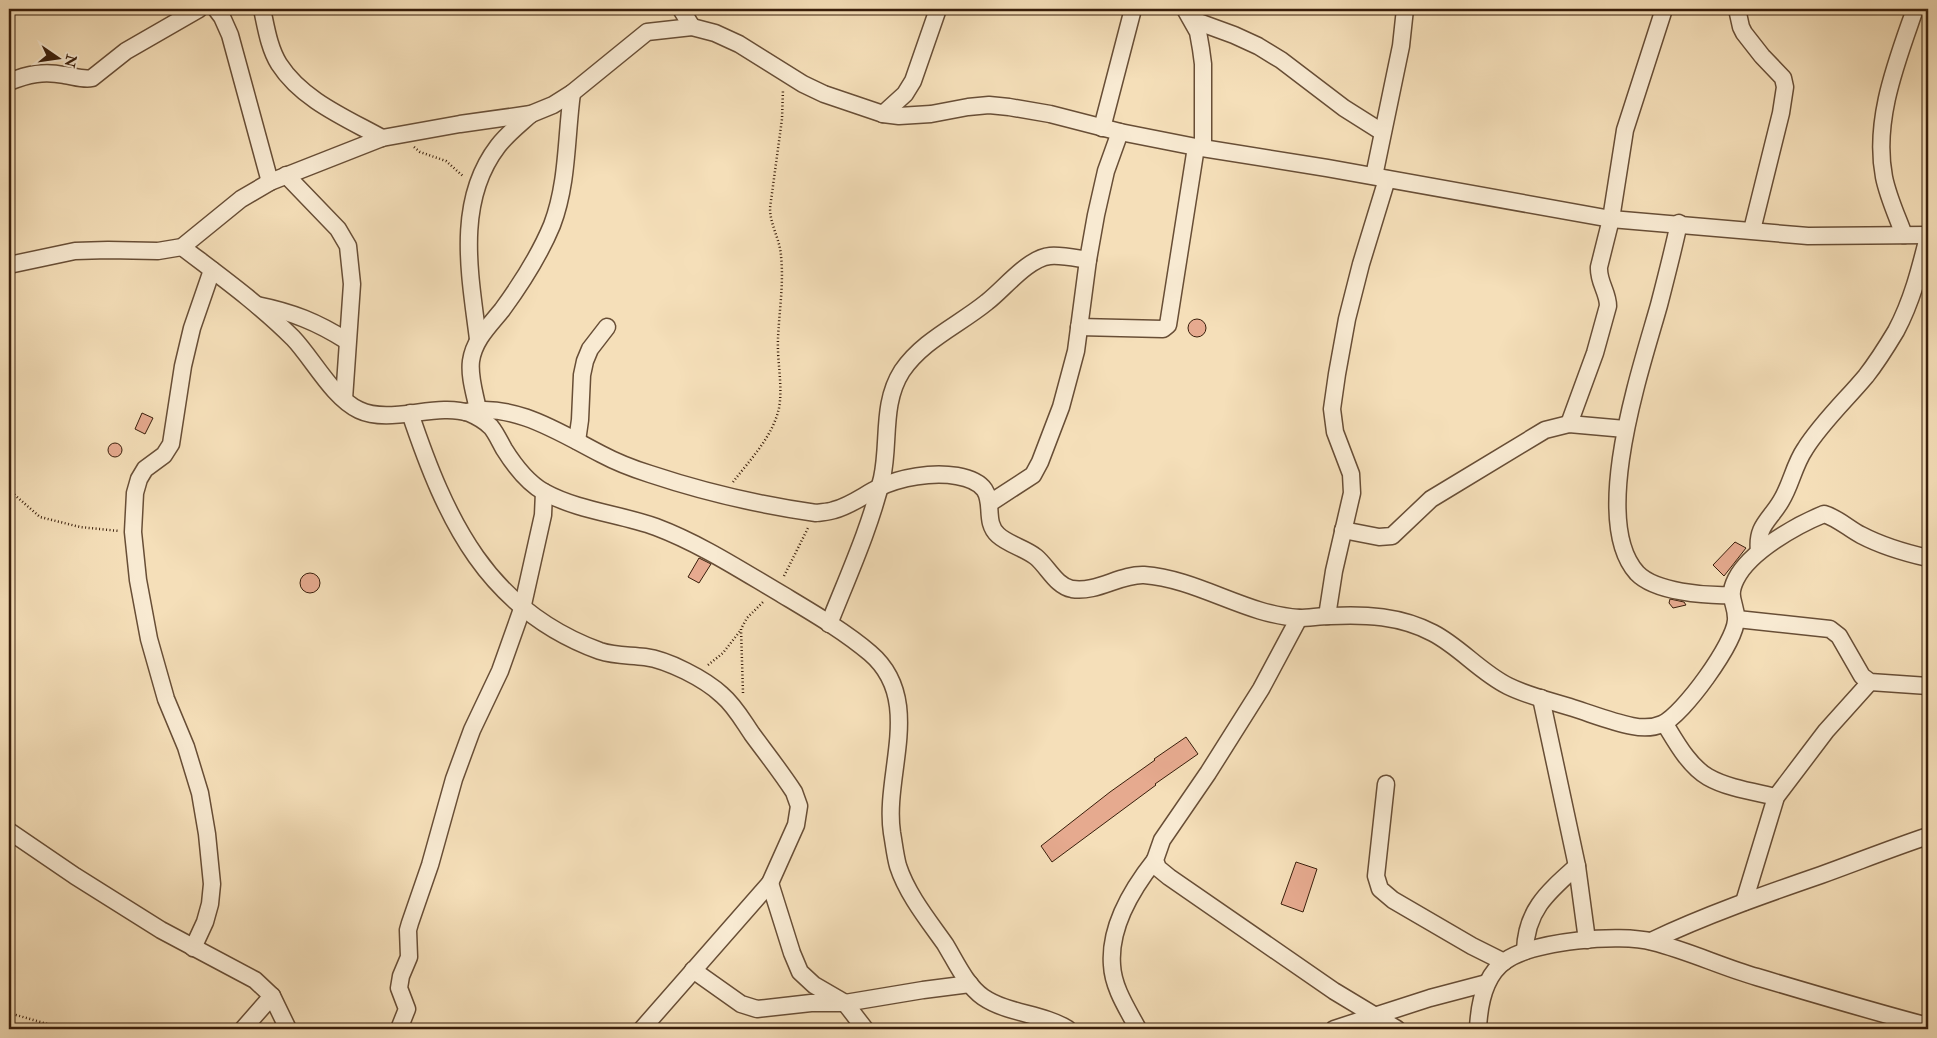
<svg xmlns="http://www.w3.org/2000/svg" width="1937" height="1038" viewBox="0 0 1937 1038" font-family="'IM FELL Double Pica',serif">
<rect width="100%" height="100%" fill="#f5dfb9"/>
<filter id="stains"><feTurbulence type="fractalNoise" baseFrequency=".004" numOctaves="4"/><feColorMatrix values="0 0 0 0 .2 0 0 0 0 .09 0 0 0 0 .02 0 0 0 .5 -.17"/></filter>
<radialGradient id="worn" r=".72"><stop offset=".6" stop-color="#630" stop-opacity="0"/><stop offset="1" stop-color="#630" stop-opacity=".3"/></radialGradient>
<g fill="#e6aa8f" stroke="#391e0b">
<circle cx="1197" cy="328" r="9"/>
<polygon points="142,413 153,418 145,434 135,429"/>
<circle cx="115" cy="450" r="7"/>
<polygon points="1735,542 1746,548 1724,576 1713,565"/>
<polygon points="699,558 711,564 699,583 688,577"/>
<circle cx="310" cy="583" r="10"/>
<polygon points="1670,599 1684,602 1686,605 1673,608 1669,603"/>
<polygon points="1186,737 1198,754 1155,784 1156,785 1052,862 1041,846 1110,792 1155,760 1154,759"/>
<polygon points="1296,862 1317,869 1303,912 1281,904"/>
</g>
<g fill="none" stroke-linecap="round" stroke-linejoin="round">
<g stroke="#684e36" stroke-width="19">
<g id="minor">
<polyline points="216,9 222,17 230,35 270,182"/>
<path d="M262 9C266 27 269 48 279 64 302 100 346 118 382 138"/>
<polyline points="681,9 692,27"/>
<polyline points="1185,9 1198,32 1201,49 1203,64 1203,148"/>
<polyline points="1737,9 1741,27 1744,33 1762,56 1783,78 1785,87 1781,113 1752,230"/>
<polyline points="1193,20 1234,35 1258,46 1281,60 1344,108 1382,132"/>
<path d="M9 82C28 74 44 71 64 75 73 76 83 80 92 78L126 51 199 9"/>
<polyline points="883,114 905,94 913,81 938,9"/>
<polyline points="1102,128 1133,9"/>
<polyline points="286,175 338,229 348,246 352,284 344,399"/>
<polyline points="1374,176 1401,46 1405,9"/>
<path d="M1679 223C1673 251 1666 278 1659 305 1642 366 1589 520 1637 573 1655 592 1706 596 1731 595"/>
<path d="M1904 235C1897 216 1888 197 1884 177 1873 120 1897 61 1915 9"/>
<path d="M182 247C220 276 259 304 293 338 313 359 333 398 359 410 390 425 437 402 469 413 476 416 485 421 491 427 496 433 500 442 504 449 514 465 528 483 544 492 579 511 620 514 656 527 701 544 742 571 783 595 813 613 844 631 870 653 925 700 883 774 892 833 894 844 895 855 898 866 907 894 928 920 945 944 956 962 966 985 983 997 1008 1014 1042 1013 1068 1029"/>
<polyline points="9,265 75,251 108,250 158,251 182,247 241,199 270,182 382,138 460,124 531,114 553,105 572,93 647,32 692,27 715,33 739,44 803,84 824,94 883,114 899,116 931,114 968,107 989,105 1009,107 1050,114 1120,132 1196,147 1327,168 1611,219 1808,236 1928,235"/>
<path d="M257 305C292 312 317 322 347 341"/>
<polyline points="1079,327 1163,329 1168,325 1196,147"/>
<path d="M478 339C470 275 455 202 498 146 507 134 520 124 531 114"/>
<path d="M478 410C475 394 469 377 471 361 474 340 489 326 502 310 521 284 540 254 552 225 568 183 566 137 572 93"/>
<path d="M466 412C514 402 560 433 601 454 616 462 634 469 650 474 704 492 760 505 816 513 822 512 829 512 834 510 850 506 864 495 878 488 901 477 932 472 957 476 1007 485 978 517 998 535 1009 545 1025 548 1036 557 1048 567 1056 586 1072 589 1097 593 1120 574 1144 575 1198 579 1246 615 1299 618 1309 618 1320 616 1330 616 1365 614 1401 616 1433 633 1460 647 1480 672 1508 686 1528 696 1551 701 1573 708 1592 714 1612 722 1632 726 1642 728 1653 728 1662 724 1683 715 1735 643 1736 620 1737 603 1726 599 1736 579 1750 551 1797 525 1824 514 1838 518 1849 529 1861 535 1882 546 1906 553 1928 558"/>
<path d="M410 413C446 520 487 610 600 651 615 656 630 655 645 657 668 660 705 679 722 695 735 706 743 721 752 734 766 753 781 772 794 792L799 806 796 825 770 883 642 1029"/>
<path d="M1569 424 1595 353 1608 306C1608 292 1598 282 1599 267L1611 219 1625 130 1664 9"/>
<polyline points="577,441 580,420 582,375 585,361 590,349 607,327"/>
<polyline points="990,503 1033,475 1040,462 1061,407 1076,351 1088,260 1096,215 1106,171 1120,132"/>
<polyline points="1343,530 1379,537 1392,536 1431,499 1545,430 1569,424 1625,429"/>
<path d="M1759 551C1756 526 1770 520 1781 501 1791 485 1794 465 1805 449 1822 422 1846 400 1866 376 1877 362 1887 346 1896 331 1912 301 1920 269 1928 237"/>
<polyline points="1327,616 1334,571 1352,493 1351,474 1335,432 1332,409 1337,374 1347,319 1361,264 1387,179"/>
<polyline points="1299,618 1261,689 1208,773 1162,840 1155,860 1158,868 1169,877 1334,991 1397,1029"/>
<polyline points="1737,619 1830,629 1839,636 1862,676 1870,682 1928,686"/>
<path d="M829 624C848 576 870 528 882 478 890 442 881 404 902 371 923 340 959 325 987 302 1004 289 1028 258 1050 256 1062 255 1075 258 1088 260"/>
<polyline points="1541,698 1577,866 1587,940"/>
<path d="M1665 724C1676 742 1689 766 1708 777 1727 788 1755 792 1776 797"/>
<polyline points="1386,784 1376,876 1380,889 1393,900 1472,946 1504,962"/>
<polyline points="9,831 75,876 161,930 255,980 272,996 288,1029"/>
<polyline points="770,883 792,953 800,972 814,985 845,1003 865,1029"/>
<polyline points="1744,902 1776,797 1826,731 1870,682"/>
<path d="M1651 941C1706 915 1763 895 1821 875 1857 862 1892 848 1928 836"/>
<polyline points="193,948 205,922 210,904 212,884 207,834 200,793 186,747 166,699 149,639 138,580 133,532 135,493 139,479 145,469 164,455 171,444 183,366 192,328 212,270"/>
<path d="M1525 951C1526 910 1548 892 1577 866"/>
<polyline points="693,970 741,1004 757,1009 811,1003 845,1003 923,990 970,984"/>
<polyline points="243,1029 272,996"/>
<polyline points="399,1029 407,1009 399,988 401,976 409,957 408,930 410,923 430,865 454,779 472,730 500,671 522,609 543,515 544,492"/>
<path d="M1138 1029C1128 1010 1113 988 1112 965 1109 926 1132 889 1155 860"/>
<polyline points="1334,1029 1430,998 1487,983"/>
<path d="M1478 1029C1479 1005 1484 976 1505 961 1534 941 1619 933 1653 942 1689 951 1722 967 1757 977 1814 994 1871 1011 1928 1026"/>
</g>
</g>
<g stroke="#391e0b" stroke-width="2.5" stroke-dasharray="1 2.5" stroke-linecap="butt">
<polyline points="414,147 420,152 446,161 464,177"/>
<path d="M733 482C750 460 773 436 779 408 783 386 777 362 778 339 779 312 784 284 781 256 780 239 770 225 770 208L782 119 783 89"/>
<polyline points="9,490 40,517 80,527 119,531"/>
<polyline points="784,576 808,528"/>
<polyline points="708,665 723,653 740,631"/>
<polyline points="743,693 741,629 747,618 763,602"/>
<polyline points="9,1013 65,1029"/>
</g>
<use href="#minor" stroke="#f8ead2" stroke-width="16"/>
</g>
<rect width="1937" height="1038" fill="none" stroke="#f5dfb9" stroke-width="30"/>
<rect x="10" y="10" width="1917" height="1018" fill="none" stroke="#391e0b" stroke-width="2.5"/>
<rect x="15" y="15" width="1907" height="1008" fill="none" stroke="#391e0b"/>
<g transform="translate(58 58) rotate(103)" stroke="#f8ead2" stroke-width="4" paint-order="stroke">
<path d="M0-4L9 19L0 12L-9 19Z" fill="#391e0b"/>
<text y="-8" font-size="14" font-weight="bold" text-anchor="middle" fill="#391e0b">N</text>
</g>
<rect width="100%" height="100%" filter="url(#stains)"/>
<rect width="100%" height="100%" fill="url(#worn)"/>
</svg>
